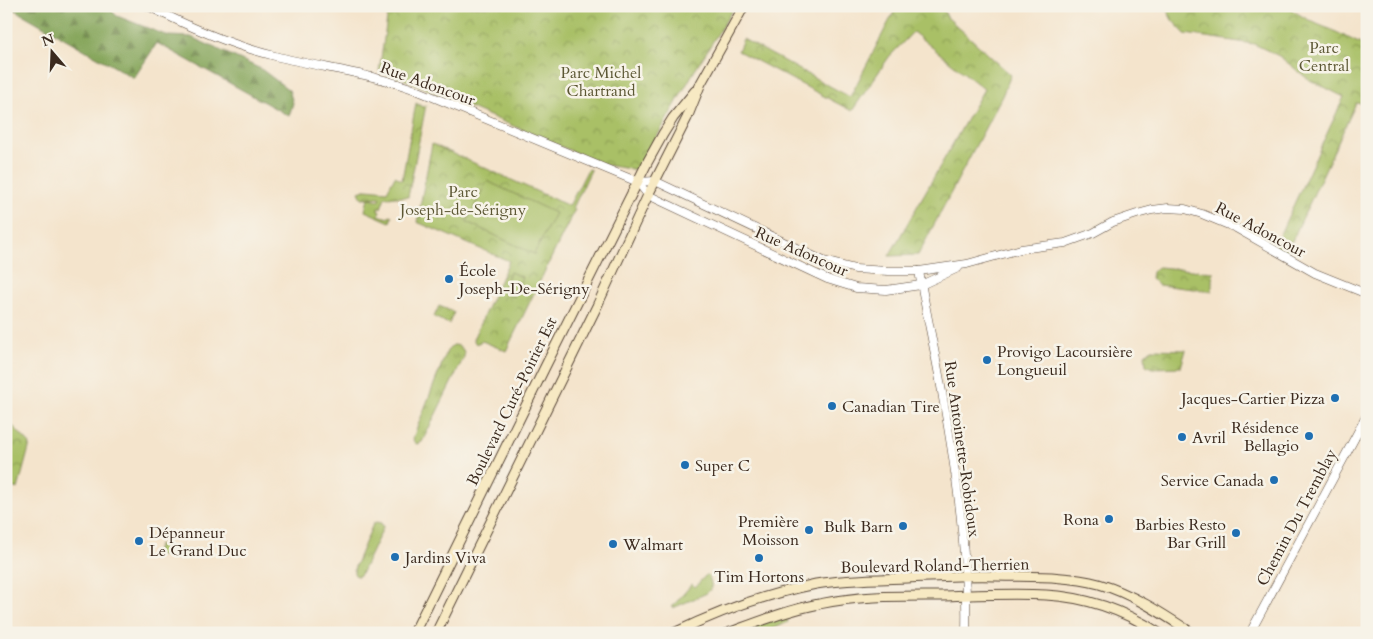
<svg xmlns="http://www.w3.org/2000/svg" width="1373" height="639" viewBox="0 0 1373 639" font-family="Cardo,serif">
<defs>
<pattern id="grass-tufts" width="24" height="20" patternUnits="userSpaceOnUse" patternTransform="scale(1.25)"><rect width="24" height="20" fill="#a9c066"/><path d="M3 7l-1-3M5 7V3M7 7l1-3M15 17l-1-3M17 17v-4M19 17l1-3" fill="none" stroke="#8b9c53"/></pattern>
<pattern id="forest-firs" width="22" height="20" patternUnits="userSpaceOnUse" patternTransform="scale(1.25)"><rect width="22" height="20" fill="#86a65b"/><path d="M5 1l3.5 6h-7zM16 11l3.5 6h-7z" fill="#6f874b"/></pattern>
<pattern id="park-crowns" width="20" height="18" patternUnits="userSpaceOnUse" patternTransform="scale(1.25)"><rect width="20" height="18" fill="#a9c066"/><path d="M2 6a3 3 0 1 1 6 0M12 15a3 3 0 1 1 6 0" fill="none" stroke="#8b9c53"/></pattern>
</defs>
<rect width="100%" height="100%" fill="#f7f3e8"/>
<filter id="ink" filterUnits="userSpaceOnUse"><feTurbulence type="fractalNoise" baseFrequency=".02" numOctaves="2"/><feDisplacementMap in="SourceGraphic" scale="10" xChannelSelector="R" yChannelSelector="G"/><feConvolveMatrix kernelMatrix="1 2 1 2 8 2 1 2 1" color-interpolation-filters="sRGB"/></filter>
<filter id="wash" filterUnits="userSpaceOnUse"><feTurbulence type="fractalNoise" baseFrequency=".0096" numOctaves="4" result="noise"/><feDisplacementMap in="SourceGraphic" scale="20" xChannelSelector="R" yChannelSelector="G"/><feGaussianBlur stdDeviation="1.12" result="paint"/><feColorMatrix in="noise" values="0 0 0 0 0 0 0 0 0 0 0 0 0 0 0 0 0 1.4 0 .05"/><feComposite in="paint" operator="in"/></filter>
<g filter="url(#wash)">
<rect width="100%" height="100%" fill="#f4e4cc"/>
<g fill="url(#grass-tufts)" stroke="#727542">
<path d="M453 345C461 345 465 350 464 357L422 442 417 444 414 442 413 438 447 351Z"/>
<polygon points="376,522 381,523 383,527 382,530 361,574 359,576 356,576 354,573 354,569 373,524"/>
<polygon points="159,544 186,552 159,556 156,552"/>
<path d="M707 574C711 581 714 587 707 593L673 608 672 607 692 584 695 587Z"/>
<polygon points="786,615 788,622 764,633 737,633"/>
</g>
<polygon fill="url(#forest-firs)" stroke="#60683c" points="8,6 107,6 117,16 168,36 191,37 261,69 289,90 293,103 289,116 157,43 134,78"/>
<g fill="url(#park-crowns)" stroke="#727542">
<polygon points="389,6 735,6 692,75 638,170 604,165 406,80 379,71"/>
<polygon points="897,6 942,6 947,17 1011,75 1002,96 918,255 889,256 984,89 913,32 889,57 852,111 738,51 743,39 850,97"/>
<path d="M1165 6H1287C1298 15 1317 25 1330 29L1367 47V105L1356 103 1285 256 1273 249 1344 97 1308 79 1279 56 1254 44 1185 34 1172 20Z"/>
<polygon points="416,103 423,107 426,105 408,197 385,197 381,208 379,207 378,211 380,212 379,215 388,218 390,215 392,216 390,222 365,211 368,198 380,200 380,197 362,198 359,192 367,189 387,191 395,176 402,180"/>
<polygon points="432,144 569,206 588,169 591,170 573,208 575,209 506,351 482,341 476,344 473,339 509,261 417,222"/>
<polygon points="1159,267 1213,272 1212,291 1158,285 1151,278 1152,272"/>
<polygon points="439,306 454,312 449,324 434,317"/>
<polygon points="1152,349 1186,350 1181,367 1152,368 1146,365 1145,354"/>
<polygon points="6,419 30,444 18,489 6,486"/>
</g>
<g fill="#a9c066" stroke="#727542">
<polygon points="487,181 555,213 534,254 467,222"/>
<polygon points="510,272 522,277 514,297 502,292"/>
</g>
</g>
<g filter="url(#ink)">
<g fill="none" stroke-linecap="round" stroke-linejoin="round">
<g stroke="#574638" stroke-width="9">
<g id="tertiary">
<path d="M148 6C189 27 230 45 275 56 322 68 370 73 416 90L638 182 655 181 824 261 855 269 888 271H919L967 264 1021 249 1065 243 1093 233 1113 222 1137 214 1152 210 1168 208 1185 209 1202 214 1236 228 1315 273 1367 294"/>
<polyline points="638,182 648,195 827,279 856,288 886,290 921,285 958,268"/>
<path d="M919 271C926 313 936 355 943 398 957 476 968 554 966 633"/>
<polyline points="1250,633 1367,415"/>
</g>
</g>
<g stroke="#574638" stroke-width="11">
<g id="secondary">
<polyline points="414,633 544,369 648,161 663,134 673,118 695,91"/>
<polyline points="436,633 597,306 648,195 687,118 701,83 744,6"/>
<path d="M674 633C719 611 766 594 816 584 846 579 876 579 907 578 937 577 967 575 997 576 1030 577 1066 575 1099 584 1133 594 1163 614 1192 633"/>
<path d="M728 633C758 622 788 610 819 604 860 595 901 596 943 596 977 595 1012 593 1046 595 1086 597 1125 611 1159 633"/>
</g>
</g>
<use href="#tertiary" stroke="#fff" stroke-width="8"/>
<use href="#secondary" stroke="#f7e9c3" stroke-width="9"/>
</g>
</g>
<g fill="#1f6fb2" stroke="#f7f3e8" stroke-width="2">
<circle cx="449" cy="279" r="5"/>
<circle cx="987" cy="360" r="5"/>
<circle cx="1335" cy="398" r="5"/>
<circle cx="832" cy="406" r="5"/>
<circle cx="1309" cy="436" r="5"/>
<circle cx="1182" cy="437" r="5"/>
<circle cx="685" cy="465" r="5"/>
<circle cx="1274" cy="480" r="5"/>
<circle cx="1109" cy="519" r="5"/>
<circle cx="903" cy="526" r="5"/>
<circle cx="809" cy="530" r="5"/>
<circle cx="1236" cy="533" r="5"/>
<circle cx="139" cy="541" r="5"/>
<circle cx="613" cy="544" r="5"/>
<circle cx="395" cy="557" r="5"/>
<circle cx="759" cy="558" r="5"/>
</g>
<g text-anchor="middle" stroke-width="5" stroke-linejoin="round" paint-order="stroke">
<g font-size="16" fill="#5c5734" stroke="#f7f3e8">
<text x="1324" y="53">Parc<tspan x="1324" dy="18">Central</tspan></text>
<text x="601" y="78">Parc Michel<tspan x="601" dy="18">Chartrand</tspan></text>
<text x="463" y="197">Parc<tspan x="463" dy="18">Joseph-de-Sérigny</tspan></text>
</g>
<g font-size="16" fill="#3b2a1e" stroke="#f7f3e8">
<text transform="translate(428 83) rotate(20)" y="6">Rue Adoncour</text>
<text transform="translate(1261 229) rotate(28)" y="6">Rue Adoncour</text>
<text transform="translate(802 251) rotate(24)" y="6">Rue Adoncour</text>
<text transform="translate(511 401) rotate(-64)" y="6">Boulevard Curé-Poirier Est</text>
<text transform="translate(963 449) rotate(82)" y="6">Rue Antoinette-Robidoux</text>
<text transform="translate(1296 517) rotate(-62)" y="6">Chemin Du Tremblay</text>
<text transform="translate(935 565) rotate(-1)" y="6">Boulevard Roland-Therrien</text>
</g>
<g font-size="16" fill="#3b2a1e" stroke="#f7f3e8" text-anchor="start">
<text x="459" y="276">École<tspan x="459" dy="18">Joseph-De-Sérigny</tspan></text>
<text x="997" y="357">Provigo Lacoursière<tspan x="997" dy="18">Longueuil</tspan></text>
<text x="1325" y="404" text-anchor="end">Jacques-Cartier Pizza</text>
<text x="842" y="412">Canadian Tire</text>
<text x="1299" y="433" text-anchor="end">Résidence<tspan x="1299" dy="18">Bellagio</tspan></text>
<text x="1192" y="443">Avril</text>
<text x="695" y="471">Super C</text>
<text x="1264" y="486" text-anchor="end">Service Canada</text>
<text x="1099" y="525" text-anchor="end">Rona</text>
<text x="799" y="527" text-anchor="end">Première<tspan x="799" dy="18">Moisson</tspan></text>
<text x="1226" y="530" text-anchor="end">Barbies Resto<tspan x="1226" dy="18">Bar Grill</tspan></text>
<text x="893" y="532" text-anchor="end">Bulk Barn</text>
<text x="149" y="538">Dépanneur<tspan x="149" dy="18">Le Grand Duc</tspan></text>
<text x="623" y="550">Walmart</text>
<text x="405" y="563">Jardins Viva</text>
<text x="759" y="582" text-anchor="middle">Tim Hortons</text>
</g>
</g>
<rect width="1373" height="639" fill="none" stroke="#f7f3e8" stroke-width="25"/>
<g transform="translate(52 52) rotate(341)" stroke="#f7f3e8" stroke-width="4" paint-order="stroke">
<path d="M0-4L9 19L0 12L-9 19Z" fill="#3b2a1e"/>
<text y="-8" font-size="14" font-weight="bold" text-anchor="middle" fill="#3b2a1e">N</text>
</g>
</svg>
